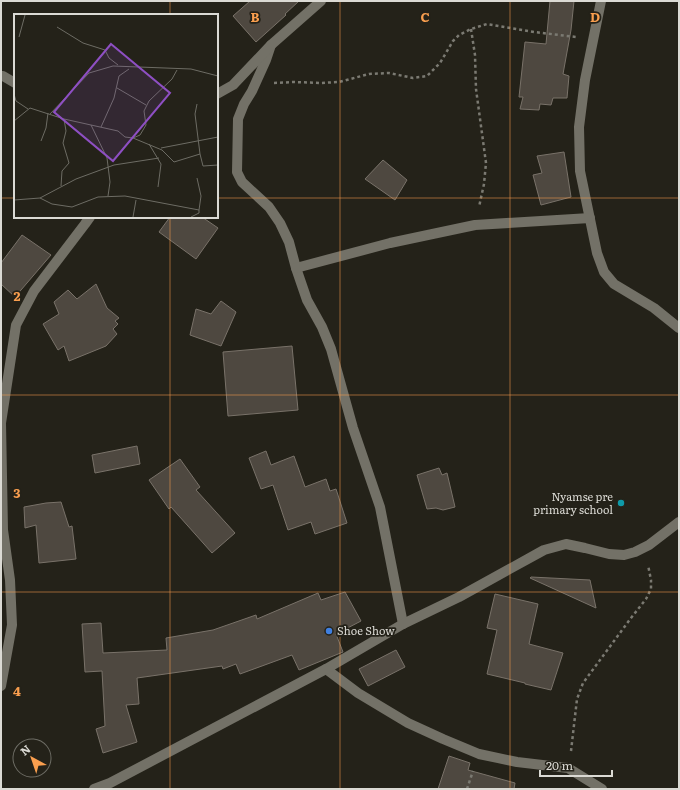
<svg xmlns="http://www.w3.org/2000/svg" width="680" height="790" viewBox="0 0 680 790" font-family="Literata,serif">
<rect width="100%" height="100%" fill="#242219"/>
<g fill="#4e4840" stroke="#797269">
<polygon points="250,1 299,1 285,14 286,15 256,42 233,16"/>
<polygon points="550,1 574,1 571,30 563,74 569,76 567,98 553,98 551,105 540,104 539,110 520,109 523,97 519,97 525,42 546,44"/>
<polygon points="564,152 571,197 541,205 533,175 542,173 537,156"/>
<polygon points="383,160 407,180 395,200 365,179"/>
<polygon points="170,217 202,217 218,228 196,259 159,232"/>
<polygon points="22,235 51,255 15,297 1,284 1,263"/>
<polygon points="96,284 107,308 119,318 115,321 118,324 113,329 117,334 106,346 69,361 64,346 58,350 43,324 59,314 54,302 68,290 77,299"/>
<polygon points="221,301 236,312 221,346 190,335 196,309 211,314"/>
<polygon points="292,346 298,410 228,416 223,352"/>
<polygon points="137,446 140,464 95,473 92,455"/>
<polygon points="266,451 271,465 294,456 305,487 326,479 330,491 336,489 347,523 315,534 311,522 288,530 273,485 261,489 249,458"/>
<polygon points="180,459 200,487 196,490 235,533 212,553 171,507 169,509 149,480"/>
<polygon points="439,468 442,475 447,473 455,507 443,510 436,508 427,509 417,475"/>
<polygon points="61,502 69,527 72,526 76,559 39,563 36,525 25,528 24,507 46,503"/>
<polygon points="531,577 590,580 596,608 530,578"/>
<polygon points="345,592 361,621 336,634 343,652 299,670 292,655 240,674 236,664 223,669 222,666 137,678 139,704 126,705 137,742 103,753 96,729 105,726 102,671 85,672 82,624 101,623 103,653 167,650 166,638 213,630 256,615 257,619 318,593 321,600"/>
<polygon points="495,594 538,604 529,644 563,653 551,690 525,684 525,683 487,674 497,630 487,628"/>
<polygon points="396,650 405,667 368,686 359,669"/>
<polygon points="449,756 470,763 468,770 515,783 514,789 438,789"/>
</g>
<g fill="none" stroke-linecap="round" stroke-linejoin="round">
<g stroke="#7b7a72" stroke-width="2.5" stroke-dasharray="3 3" stroke-linecap="butt">
<polyline points="471,29 475,55 476,89 486,163 484,184 479,207"/>
<polyline points="274,83 294,82 321,83 339,82 369,74 389,73 413,78 427,76 440,63 453,41 459,35 471,29 487,24 534,32 576,37"/>
<polyline points="571,751 577,699 583,683 631,618 646,599 651,589 651,580 648,565"/>
<polyline points="467,789 473,771"/>
</g>
<g stroke="#737167" stroke-width="10">
<polyline points="601,1 585,80 579,127 580,171 597,253 604,272 614,284 654,308 679,328"/>
<polyline points="271,45 266,60 252,91 244,104 238,119 237,172 242,182 269,207 280,223 289,242 296,268 307,300 322,327 331,349 353,428 380,507 403,624"/>
<polyline points="1,76 3,76 15,83"/>
<polyline points="217,94 233,85 271,45 321,1"/>
<polyline points="296,268 390,243 475,225 590,218"/>
<polyline points="326,669 358,693 408,723 443,739 479,754 517,762 568,768 602,789"/>
<polyline points="1,686 12,625 10,580 3,530 1,423 16,325 34,291 85,224 90,217"/>
<polyline points="94,789 110,783 326,669 403,624 459,597 544,550 566,544 585,548 609,554 624,555 635,552 649,545 679,522"/>
</g>
</g>
<path fill="none" stroke="#fa9f4f" stroke-width="1" stroke-opacity="0.55" d="M170 1V15M340 1V789M510 1V789M1 198H15M217 198H679M170 217V789M1 395H679M1 592H679"/>
<circle fill="#0f9aa8" stroke="#242219" stroke-width="1.5" cx="621" cy="503" r="4"/>
<circle fill="#3f7fe0" stroke="#242219" stroke-width="1.5" cx="329" cy="631" r="4"/>
<g text-anchor="middle" stroke-width="3.5" stroke-linejoin="round" paint-order="stroke">
<g font-size="11" fill="#dbdad4" stroke="#242219" text-anchor="end">
<text x="613" y="501">Nyamse pre<tspan x="613" dy="13">primary school</tspan></text>
<text x="337" y="635" text-anchor="start">Shoe Show</text>
</g>
</g>
<g transform="translate(14 14)">
<rect width="204" height="204" fill="#242219"/>
<path fill="none" stroke="#6d6c64" stroke-width="1" d="M43 13 69 29 91 36 95 44 104 51M5 23 11 1M103 74 132 91M0 80 2 87 14 95M36 100 75 59 99 52 177 55 204 62M0 107 16 94 50 105 104 117 111 123 119 124 126 121 132 111 130 97 135 87 158 65 163 56M77 111 93 144 96 168 94 182M87 113 100 84 105 62 115 55M119 124 148 136 160 148 186 140 181 100 183 90M27 127 32 114 34 99M135 130 147 150 144 173M147 134 204 123M186 140 189 152 204 151M183 164 187 182 185 196M47 172 48 157 55 149 49 129 52 117 50 105M26 184 38 190 58 193 84 183 111 182 185 196V199L177 203M0 186 26 184 62 165 100 151 145 144M119 203 122 186"/>
<path fill="#8e4fc3" fill-opacity="0.15" stroke="#8e4fc3" stroke-width="2" d="M97 30 156 79 99 147 40 98Z"/>
<rect width="204" height="204" fill="none" stroke="#dbdad4" stroke-width="2"/>
</g>
<g font-size="13" text-anchor="middle" font-weight="bold" fill="#fa9f4f" stroke="#242219" stroke-width="3.5" stroke-linejoin="round" paint-order="stroke">
<text x="255" y="22">B</text>
<text x="425" y="22">C</text>
<text x="595" y="22">D</text>
<text x="17" y="301">2</text>
<text x="17" y="498">3</text>
<text x="17" y="696">4</text>
</g>
<rect width="680" height="790" fill="none" stroke="#dbdad4" stroke-width="4"/>
<g transform="translate(32 758) rotate(320)"><circle r="19" fill="#242219" stroke="#6d6c64"/>
<path d="M0-3L7 15L0 10L-7 15Z" fill="#fa9f4f"/>
<text y="-6" font-size="11" font-weight="bold" text-anchor="middle" fill="#dbdad4">N</text>
</g>
<path d="M540 770v6h72v-6" fill="none" stroke="#dbdad4" stroke-width="2"/>
<text x="546" y="770" font-size="12" fill="#dbdad4" stroke="#242219" stroke-width="3" paint-order="stroke">20 m</text>
</svg>
